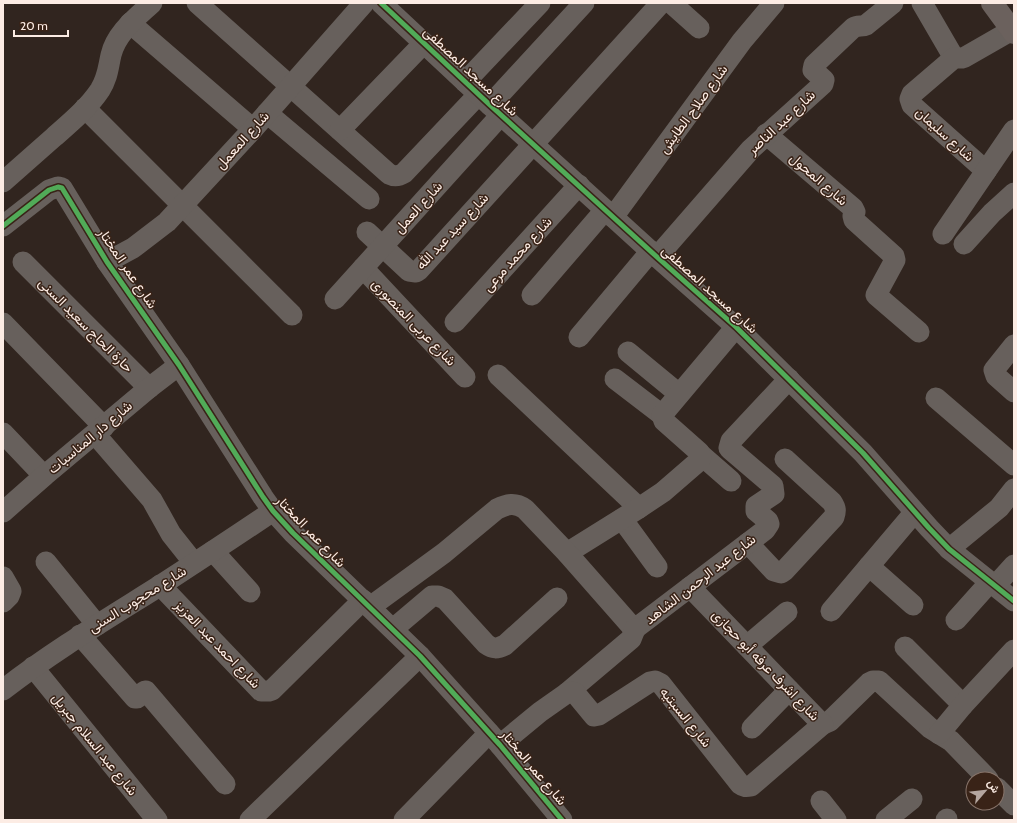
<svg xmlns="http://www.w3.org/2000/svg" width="1017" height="823" viewBox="0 0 1017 823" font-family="Cabin,Vazirmatn,sans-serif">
<rect width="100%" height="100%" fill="#31251f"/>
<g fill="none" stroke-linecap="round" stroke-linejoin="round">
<g stroke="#67605c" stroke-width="21">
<path d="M197 3 389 174C395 177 399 176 404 173L478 95"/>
<polyline points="381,3 490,105 657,257 736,327 863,453 929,528 949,549 1014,601"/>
<polyline points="671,3 699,28"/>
<polyline points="922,3 954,58"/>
<polyline points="130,23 253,129"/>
<polyline points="465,82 540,3"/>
<polyline points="490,105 584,3"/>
<polyline points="85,108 292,315"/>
<polyline points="267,113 369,199"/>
<polyline points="340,130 424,43"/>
<polyline points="766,134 853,208 855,212 853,216 854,220 894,256 895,260 876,295 919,332"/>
<polyline points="986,171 912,105 910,99 912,94 954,58 962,58 965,57 1012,30"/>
<path d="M3 182C20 167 37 152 54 137 70 123 88 108 100 90 108 77 108 68 111 55 116 33 136 18 152 3"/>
<polyline points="613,217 742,41 774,3"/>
<polyline points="3,226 49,190 58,187 62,188 107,262 179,365 263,497 273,511 293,533 420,656 500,745 562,820"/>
<polyline points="367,232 409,271 416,272 419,270 661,3"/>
<polyline points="943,234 1014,130"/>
<polyline points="964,244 992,213 1014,193"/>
<path d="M657 257 751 149 823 84 824 80 813 70 814 65 853 28C858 25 862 27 866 25L893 3"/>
<polyline points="23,262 149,388"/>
<polyline points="107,262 133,248 167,222 253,129 364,3"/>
<polyline points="363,268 465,377"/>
<polyline points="532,295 605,210"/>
<polyline points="335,299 501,115"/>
<polyline points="455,322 579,185"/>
<polyline points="3,323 104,427"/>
<polyline points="579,337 651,251"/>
<polyline points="1014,345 994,370 996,376 1014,392"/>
<polyline points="628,352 679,394"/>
<polyline points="498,375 639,508"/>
<polyline points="615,379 662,415"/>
<polyline points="936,398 1014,465"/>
<polyline points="3,433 44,476"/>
<polyline points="95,434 152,500 171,534 194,563"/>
<polyline points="700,454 731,481"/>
<polyline points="3,512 44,476 149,388 179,365"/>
<polyline points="622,519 657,567"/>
<path d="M748 543 774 571 781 573 784 571 834 517C836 511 836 508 832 502L785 459"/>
<polyline points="949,549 999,508 1014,489"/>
<polyline points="213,551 250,592"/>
<polyline points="567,553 639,508 663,492 700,460 701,457 699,452 664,421 662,415 736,327"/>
<polyline points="46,562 97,625"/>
<polyline points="869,566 913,605"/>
<polyline points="3,577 11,591 9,596 3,602"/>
<polyline points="160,585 261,691 269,691 272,690 363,600"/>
<polyline points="995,586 1014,565"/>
<polyline points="690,587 820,722 823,724 830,721 869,683 873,681 879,681 930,728 951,741 988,779"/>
<path d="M370 607 444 553 497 509C507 504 515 502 525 509L567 553 633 628H636L765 530 769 524 768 521 756 511V506L774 494 773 486 731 450 729 448 731 441 789 379"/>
<polyline points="831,611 914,513"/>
<polyline points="956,620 990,582"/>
<path d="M393 629 432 596H438L445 599 486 644C493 649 497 649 505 645L557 598"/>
<polyline points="80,635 135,698 137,698 145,691 146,691 225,784"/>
<polyline points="747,646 787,612"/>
<polyline points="905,647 963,705"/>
<polyline points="33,667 157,820"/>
<path d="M3 690C53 651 107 619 161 585 198 561 236 536 273 511"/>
<polyline points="567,693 631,639 635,629"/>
<polyline points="752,728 789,690"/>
<polyline points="939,734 963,705 1014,650"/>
<path d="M500 745 540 712 567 693 572 692 575 693 594 716 599 715 650 682 655 681 661 684 740 784C744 787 746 787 751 786L823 724"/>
<polyline points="997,788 1014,805"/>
<polyline points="821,801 836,820"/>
<polyline points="250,820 420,656"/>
<polyline points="404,820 489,733"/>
<polyline points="886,820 912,799"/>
<polyline points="946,820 947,819"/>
</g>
<polyline stroke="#6b615d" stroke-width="22" points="992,3 1014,33"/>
<g stroke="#392317" stroke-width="8">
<g id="cycleway">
<polyline points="381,3 490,105 657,257 736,327 863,453 929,528 949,549 1014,601"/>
<polyline points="3,226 49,190 58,187 62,188 107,262 179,365 263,497 273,511 293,533 420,656 500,745 562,820"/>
</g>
</g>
<use href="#cycleway" stroke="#51ab58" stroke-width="5"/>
</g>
<g text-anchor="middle" stroke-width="3" stroke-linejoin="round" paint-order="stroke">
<g font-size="14" fill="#fcece4" stroke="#392317">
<text transform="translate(471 71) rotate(43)" y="5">شارع مسجد المصطفى</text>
<text transform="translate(693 109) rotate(-54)" y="5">شارع صلاح الطايش</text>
<text transform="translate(781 122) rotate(-43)" y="5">شارع عبد الناصر</text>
<text transform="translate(945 134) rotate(42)" y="5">شارع سليمان</text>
<text transform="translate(242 140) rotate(-48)" y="5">شارع المعمل</text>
<text transform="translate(819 179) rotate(41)" y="5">شارع المحول</text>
<text transform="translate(418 207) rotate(-48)" y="5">شارع العمل</text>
<text transform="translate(452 231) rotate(-47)" y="5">شارع سيد عبد الله</text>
<text transform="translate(517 254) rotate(-48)" y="5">شارع محمد مرعى</text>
<text transform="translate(128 268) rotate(56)" y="5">شارع عمر المختار</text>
<text transform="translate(710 289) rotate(42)" y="5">شارع مسجد المصطفى</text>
<text transform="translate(414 322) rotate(46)" y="5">شارع عربى المنصورى</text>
<text transform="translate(86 325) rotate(45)" y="5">حارة الحاج سعيد السنى</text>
<text transform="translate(90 437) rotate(-40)" y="5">شارع دار المناسبات</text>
<text transform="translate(311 531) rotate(46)" y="5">شارع عمر المختار</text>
<text transform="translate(700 579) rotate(-38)" y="5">شارع عبد الرحمن الشاهد</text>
<text transform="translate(137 599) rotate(-32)" y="5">شارع محجوب السنى</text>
<text transform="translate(218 644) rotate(46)" y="5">شارع احمد عبد العزيز</text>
<text transform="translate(766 665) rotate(46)" y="5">شارع اشرف عرفه أبو حجازى</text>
<text transform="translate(686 717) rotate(51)" y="5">شارع السبتيه</text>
<text transform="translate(95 744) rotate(51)" y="5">شارع عبد السلام جبريل</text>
<text transform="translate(534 767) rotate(50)" y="5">شارع عمر المختار</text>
</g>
</g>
<rect width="1017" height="823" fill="none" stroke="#fcece4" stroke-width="8"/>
<g transform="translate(985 791) rotate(62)"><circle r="19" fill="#392317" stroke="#877369"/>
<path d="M0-3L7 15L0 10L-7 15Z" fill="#b5a69f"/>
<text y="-6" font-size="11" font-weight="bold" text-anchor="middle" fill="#fcece4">ش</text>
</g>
<path d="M14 30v6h54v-6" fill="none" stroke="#fcece4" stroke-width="2"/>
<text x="20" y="30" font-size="12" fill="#fcece4" stroke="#392317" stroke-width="3" paint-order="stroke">20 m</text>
</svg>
